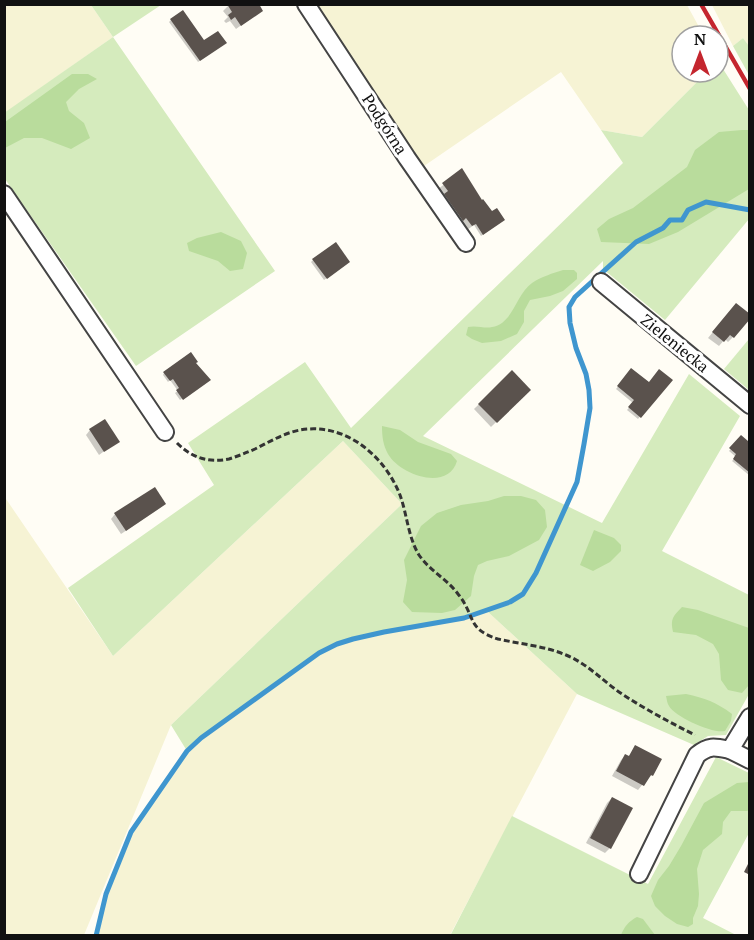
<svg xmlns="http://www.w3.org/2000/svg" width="754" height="940" viewBox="0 0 754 940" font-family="'PT Serif',serif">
<rect width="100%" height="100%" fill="#fffdf5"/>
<g fill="#f6f3d4">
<polygon points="5,5 91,5 113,37 5,113"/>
<polygon points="315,5 687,5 704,36 682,36 682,72 707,72 642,137 601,130 561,72 424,166"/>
<polygon points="712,5 749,5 749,46 743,38 733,46"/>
<polygon points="343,441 402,504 171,725 84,935 5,935 4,496 113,656"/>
<polygon points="487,611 577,694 450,935 96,936 106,894 131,832 187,751 201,738 319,653 337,644 384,632 464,618"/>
</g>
<g fill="#d5ebbd">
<polygon points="91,5 161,5 113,37 275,271 136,366 5,179 4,113 113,37"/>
<polygon points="743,38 749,46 749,75 733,46"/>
<path d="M718 61 749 110V219L665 320 603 269V261L423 436 602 523 689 374 740 416 662 551 749 595V694L726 735 708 736 694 745 577 694 487 611C432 627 371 627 319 653L201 738 187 751 171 725 402 504 343 441 113 656 68 588 214 485 188 443 305 362 351 428 623 163 601 130 642 137 707 72H718Z"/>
<polygon points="749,339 749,390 724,369"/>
<polygon points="716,757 749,773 749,833 703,918 736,935 450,936 512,816 648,884"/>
</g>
<g fill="#b9dc9c">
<polygon points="72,74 88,74 97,79 79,89 66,102 69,111 84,123 90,138 71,149 42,138 24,138 5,148 5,122"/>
<polygon points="742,130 749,130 749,189 678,232 649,244 601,242 597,229 609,219 633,208 687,167 695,150 719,132"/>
<polygon points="221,232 241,241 247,253 243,269 230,271 218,261 189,251 187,243 197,238"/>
<path d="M563 270H574L577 273V279L563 291 550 296 530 300 524 311V322L517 334 501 341 482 343 472 339 466 335 468 327C477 325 485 329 492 327 513 324 516 294 532 283 541 277 553 273 563 270Z"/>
<path d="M382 426 400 430 418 442 451 454 457 461C448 492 400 475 388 454 383 445 382 436 382 426Z"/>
<polygon points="504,496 521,496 536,500 545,510 547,527 539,540 509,556 487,561 478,565 474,576 471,596 455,610 442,613 412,612 403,602 407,580 404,560 421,526 437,513 461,505 488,501"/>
<polygon points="594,530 614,538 621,545 621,551 610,562 593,571 580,565"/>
<path d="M682 607 698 610 749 628V685L742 693 728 690 721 680 719 654 713 644 696 635 673 632C670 619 673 616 682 607Z"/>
<path d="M686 694C705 698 716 702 732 714L731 721 725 731C713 734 675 717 669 706 667 703 667 700 666 696Z"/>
<polygon points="749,782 749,810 747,811 731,811 723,822 722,834 703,850 697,869 699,894 698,906 693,918 693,924 688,927 677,924 665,916 655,906 651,896 658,880 669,866 681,846 704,803 737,783"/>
<path d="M637 917 643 919 655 935H621C624 927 629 921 637 917Z"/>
</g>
<g fill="#0003">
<polygon points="230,4 261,11 236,29 230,21 226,23 224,21 228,17 223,11"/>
<polygon points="171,20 204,42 223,45 198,62 169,22"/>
<polygon points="462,171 481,202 501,222 481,236 474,225 467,230 438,189"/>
<polygon points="313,260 347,264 324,280 311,262"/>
<polygon points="732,309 733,337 728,342 725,339 719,346 708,338"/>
<polygon points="195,363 207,382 180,400 175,393 178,391 170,380 168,382 163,375 164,373"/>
<polygon points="632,370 649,384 671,380 638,419 627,410 633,403 616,389"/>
<polygon points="512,372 529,390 491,427 474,409"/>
<polygon points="90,430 118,441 99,455 86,435"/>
<polygon points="741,437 748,443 750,442 750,476 732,461 736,457 729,451"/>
<polygon points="164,504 160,508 121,534 111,519 115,514"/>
<polygon points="636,747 652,775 647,779 638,790 612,776 621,760 625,756 628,757"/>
<polygon points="612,798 610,848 605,853 586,843 607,803"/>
</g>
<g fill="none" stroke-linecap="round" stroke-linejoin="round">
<polyline stroke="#3f96cf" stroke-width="5" points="96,936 106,894 131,832 187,751 201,738 319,653 337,644 353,639 384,632 464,618 510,602 523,594 536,573 577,482 584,444 590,408 589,390 586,374 576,348 570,323 569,307 575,297 636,242 663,228 670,220 682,220 688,210 706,202 750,210"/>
</g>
<g fill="#5a524d">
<polygon points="227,4 259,4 263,11 241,26 235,17 231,20 228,15 232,12"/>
<polygon points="183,10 204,40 218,31 227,43 200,61 170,19"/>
<polygon points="462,168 482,200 483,199 492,211 497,208 505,220 483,235 476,224 472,226 466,218 463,221 444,194 448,191 442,183"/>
<polygon points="336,242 350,262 327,279 312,259"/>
<polygon points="736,303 750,314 750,319 734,338 730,335 724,342 712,332"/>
<polygon points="191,352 198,362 196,363 211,380 183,400 176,390 179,388 173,379 170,381 163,372"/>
<polygon points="631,368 649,382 659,369 673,380 641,418 628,407 634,400 617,386"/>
<polygon points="512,370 531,390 497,423 478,404"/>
<polygon points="105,419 120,442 104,452 89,429"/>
<polygon points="741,435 748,441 750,438 750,473 733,459 736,454 729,448"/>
<polygon points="155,487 166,504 126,531 114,513"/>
<polygon points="635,745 662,759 653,776 651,775 644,786 616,771 625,754 629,756"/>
<polygon points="612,797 633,808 611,849 590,838"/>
<polygon points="750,860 750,875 744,872"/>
</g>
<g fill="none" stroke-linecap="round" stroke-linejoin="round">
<g stroke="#444" stroke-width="20">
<g id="minor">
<polyline points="306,4 407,158 466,243"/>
<polyline points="4,194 165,432"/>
<polyline points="601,282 750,405"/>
<polyline points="750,717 730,750 750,760"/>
<path d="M639 874 697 755C709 745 715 747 730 750"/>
</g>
</g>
<path stroke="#333" stroke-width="3" stroke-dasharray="6 3" stroke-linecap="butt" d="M177 443C192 458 209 463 229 459 238 456 246 453 255 449 267 443 279 436 292 432 339 418 383 452 400 495 407 514 408 537 419 555 430 571 447 579 458 594 476 616 466 629 498 639 520 644 545 646 566 655 586 663 601 679 619 692 643 708 669 722 695 735"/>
<use href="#minor" stroke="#fff" stroke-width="16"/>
<polyline stroke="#c4262e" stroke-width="4.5" points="701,4 750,89"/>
</g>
<g text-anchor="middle" stroke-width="6" stroke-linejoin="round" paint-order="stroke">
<g font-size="16" fill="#111" stroke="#fff">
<text transform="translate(385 124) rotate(57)" y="6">Podgórna</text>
<text transform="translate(675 343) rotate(39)" y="6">Zieleniecka</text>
</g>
</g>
<rect width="754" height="940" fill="none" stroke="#111111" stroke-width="12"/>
<g transform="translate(700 54)"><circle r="28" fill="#ffffff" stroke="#a0a0a0" stroke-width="1.5"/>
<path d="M0-4.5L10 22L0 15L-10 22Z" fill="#c4262e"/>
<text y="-9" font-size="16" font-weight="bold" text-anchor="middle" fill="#111111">N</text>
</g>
</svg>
